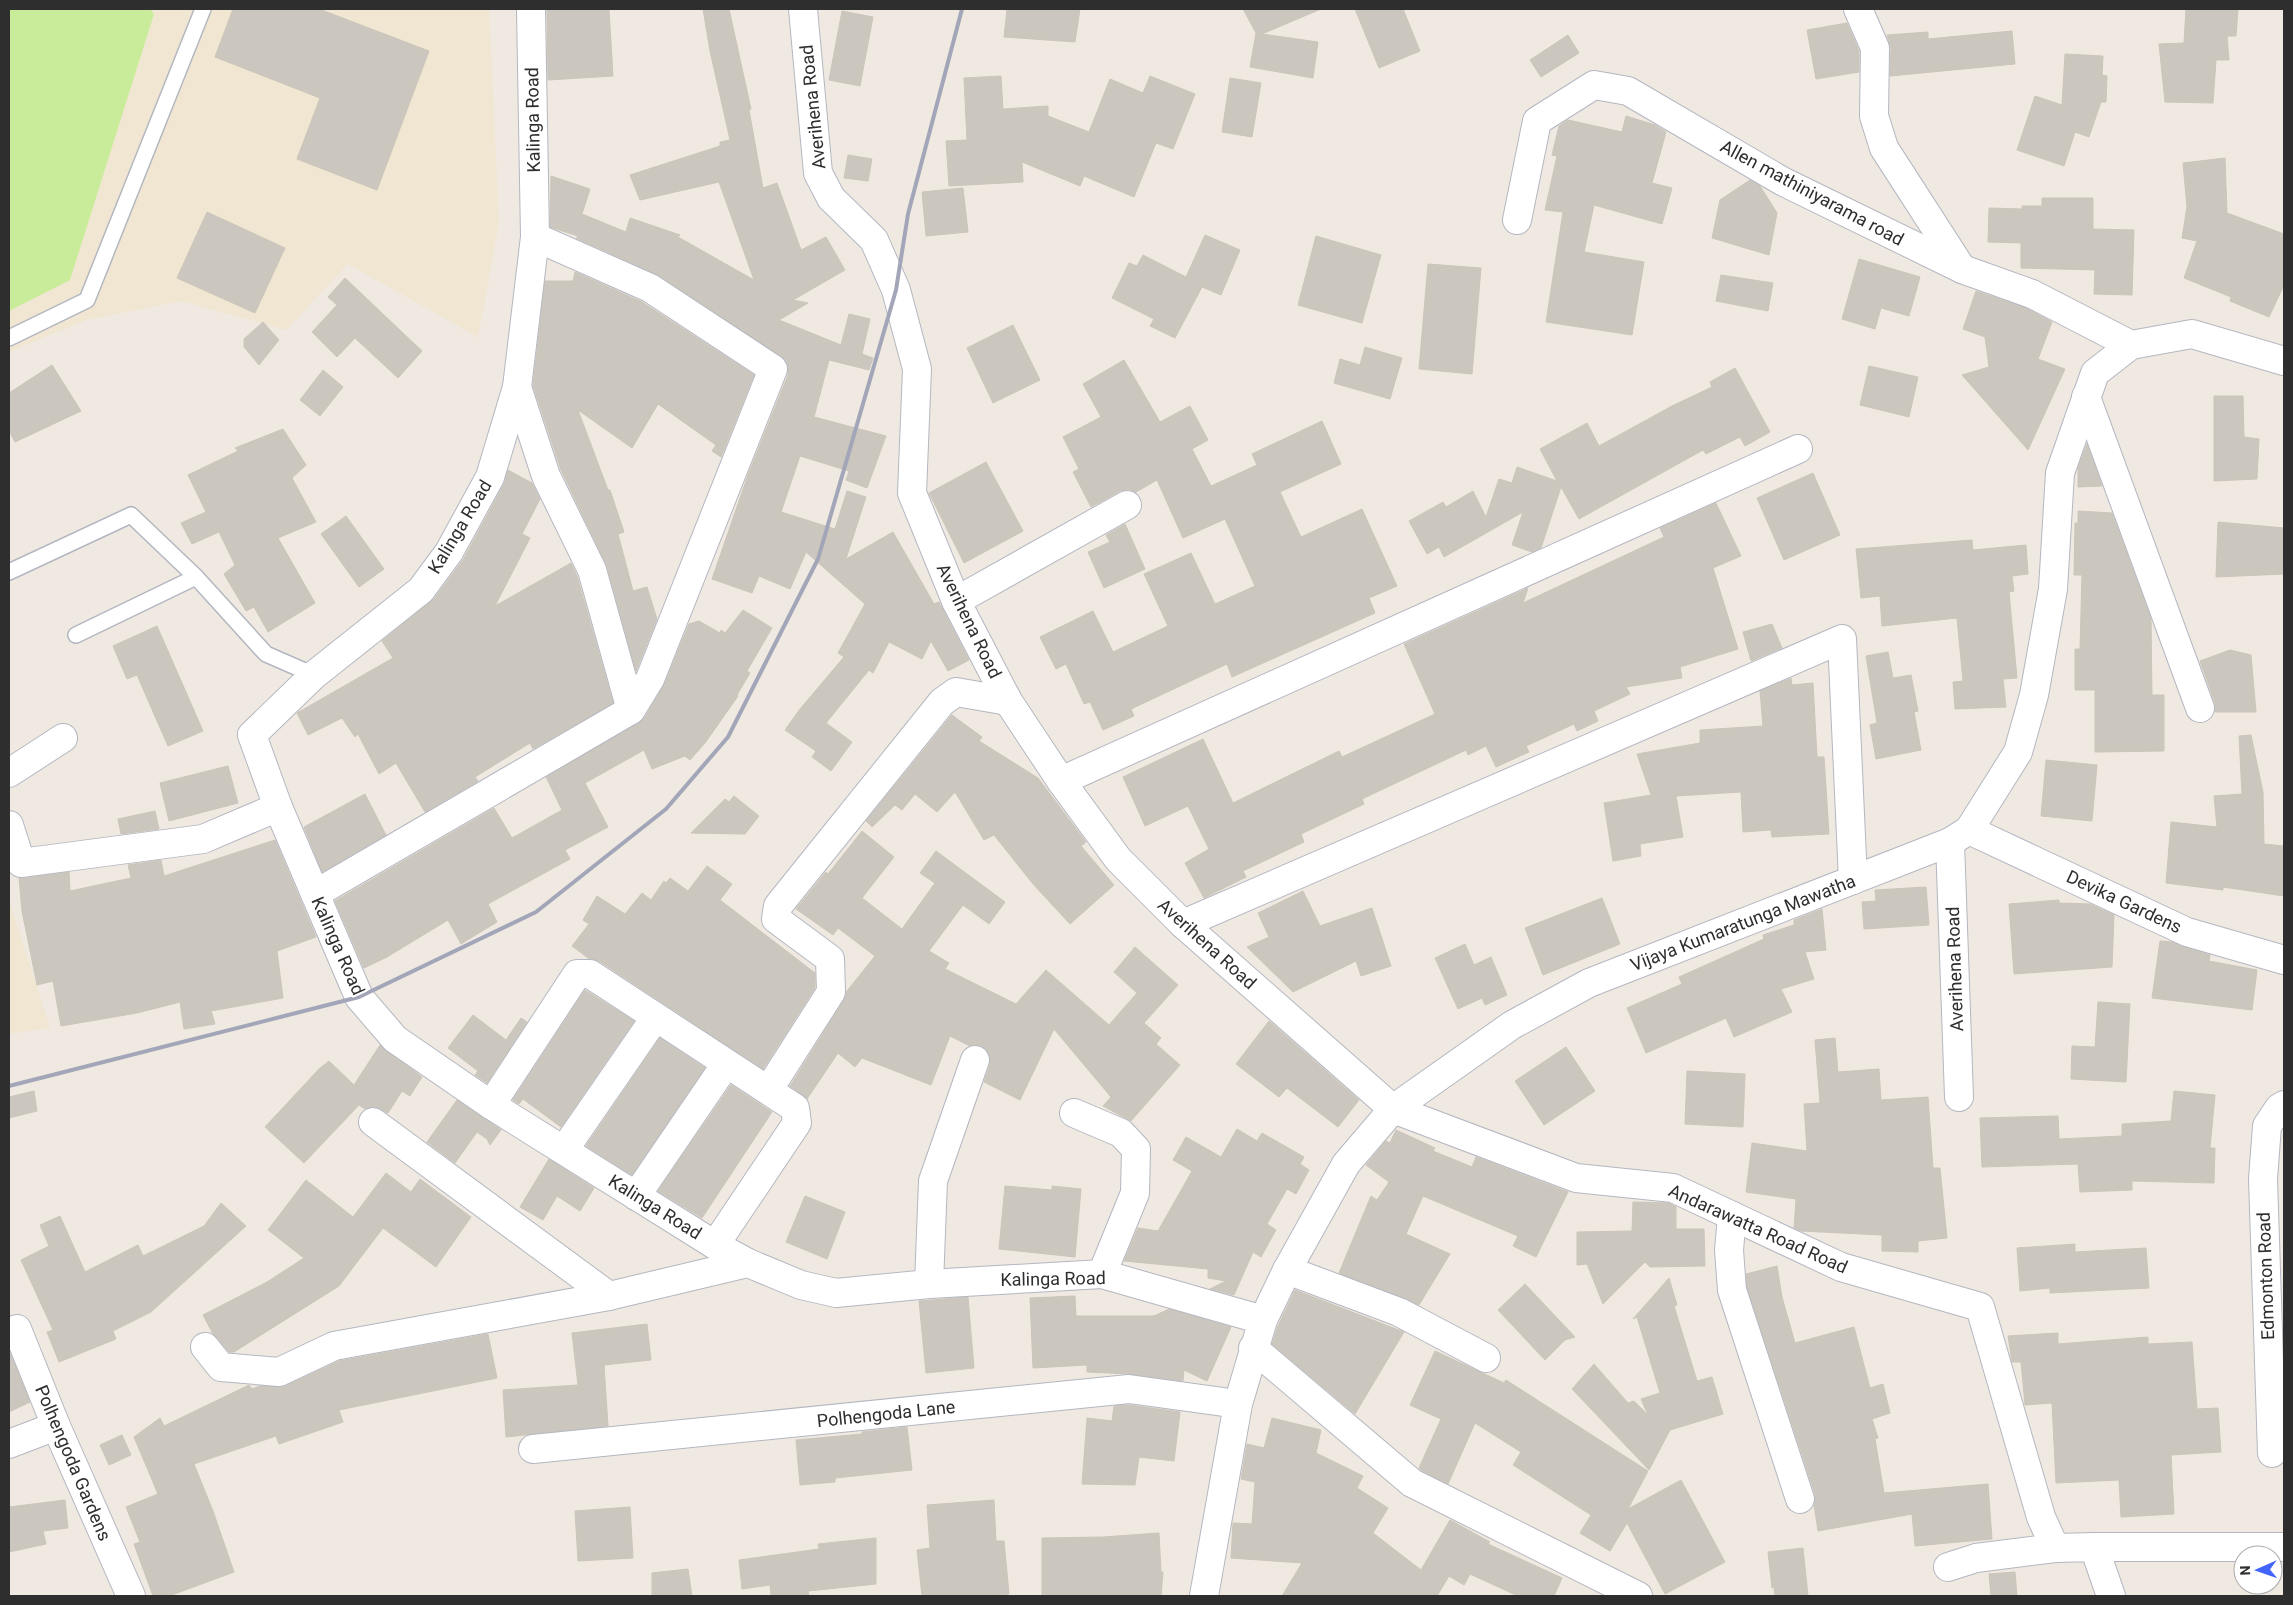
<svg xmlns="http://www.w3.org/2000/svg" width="2293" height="1605" viewBox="0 0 2293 1605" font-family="Roboto,sans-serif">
<rect width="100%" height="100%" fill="#efe9e1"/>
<g fill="#f0e6d1">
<polygon points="9,9 489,9 499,223 478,337 348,264 286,330 182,301 86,320 9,352"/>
<polygon points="9,900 50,1028 9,1034"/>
</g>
<polygon fill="#c9ec9a" points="9,9 150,9 154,14 70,280 9,311"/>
<g fill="#cbc7bf" stroke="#cbc5ba">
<polygon points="233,9 319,9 429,51 377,190 297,159 320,98 215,57"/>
<polygon points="547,9 609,9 613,76 548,80"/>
<polygon points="703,9 729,9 751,109 749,110 763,188 777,183 801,250 826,237 845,270 793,300 808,303 779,320 841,345 849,314 870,319 862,354 873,358 869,370 829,360 814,417 886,436 867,488 846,480 849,471 800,456 781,512 835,529 847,491 866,497 846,559 893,532 934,604 939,602 969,660 948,671 931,641 922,659 889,642 873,673 869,670 826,723 852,742 831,771 812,757 816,751 785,730 800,709 844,657 838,653 865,604 806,552 790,589 759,576 752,593 712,579 748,475 788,375 787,361 658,275 576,238 578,236 550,227 551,176 590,189 582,214 626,232 630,218 680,235 678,237 754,280 719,182 640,200 630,175 720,146 720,142 730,140 710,51"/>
<polygon points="1007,9 1080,9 1075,42 1004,37"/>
<polygon points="1243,9 1321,9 1262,34 1318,42 1313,78 1250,67 1256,33"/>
<polygon points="1355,9 1403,9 1420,51 1379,68"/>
<polygon points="2186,9 2238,9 2236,36 2227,36 2229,60 2216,60 2213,103 2165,102 2159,44 2184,43"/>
<polygon points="842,11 873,17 860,86 829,80"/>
<polygon points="1847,23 1859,51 1859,72 1816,79 1807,30"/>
<polygon points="2012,31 2015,64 1890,76 1891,48 1887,35 1928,32 1928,39"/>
<polygon points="1568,35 1579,53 1541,77 1530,60"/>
<polygon points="2065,54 2103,56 2102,75 2107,76 2106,102 2101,102 2089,137 2075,132 2064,166 2017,150 2035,96 2062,105"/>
<polygon points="1001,76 1003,109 1048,106 1048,116 1089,132 1110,79 1143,93 1150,76 1195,94 1173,149 1156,143 1134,197 1084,176 1080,186 1022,162 1023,182 949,186 946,141 967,140 964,78"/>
<polygon points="1230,78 1261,83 1252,137 1222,132"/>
<polygon points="1626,116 1655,125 1666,132 1652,183 1672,188 1662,224 1594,205 1584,252 1644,262 1632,335 1546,322 1563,212 1545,210 1557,156 1552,155 1559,126 1568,120 1622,132"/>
<polygon points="848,155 872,159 868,181 844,178"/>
<polygon points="2225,158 2227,213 2284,234 2284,285 2269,317 2230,301 2231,297 2184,278 2197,241 2182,238 2187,207 2183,163"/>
<polygon points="1750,180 1760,186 1777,213 1769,255 1712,238 1720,200"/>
<polygon points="963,188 968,232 926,236 922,192"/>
<polygon points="2042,198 2093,198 2093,229 2134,230 2132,295 2094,294 2095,270 2021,268 2021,243 1988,242 1989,208 2022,209 2022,206 2042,206"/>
<polygon points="207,212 285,248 255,313 177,278"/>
<polygon points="1205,235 1240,250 1221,295 1202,287 1175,338 1150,326 1154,319 1112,298 1129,263 1137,266 1143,255 1186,277"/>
<polygon points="1316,236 1381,255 1362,323 1298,305"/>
<polygon points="1859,259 1920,277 1909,316 1881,308 1875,329 1842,319"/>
<polygon points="1428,264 1481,268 1472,374 1419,369"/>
<polygon points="575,272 642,302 754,375 721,457 712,451 716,445 658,404 632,448 578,410 608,490 610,490 624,532 618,534 633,591 647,587 657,619 636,671 607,566 561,470 533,385 545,281 573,281"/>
<polygon points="1721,275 1773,283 1768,311 1716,301"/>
<polygon points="345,278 422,351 398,378 355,338 337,357 312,332 337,305 328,297"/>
<polygon points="1976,291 2026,308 2052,322 2038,359 2065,369 2028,450 1962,375 1989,367 1985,337 1963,329"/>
<polygon points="263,322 279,340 259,365 244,347 244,339"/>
<polygon points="1013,325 1040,380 993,403 967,348"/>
<polygon points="1365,347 1402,358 1390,399 1334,383 1340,359 1360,365"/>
<polygon points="1124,360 1160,422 1190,406 1208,440 1192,449 1211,486 1257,465 1252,454 1322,421 1341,464 1280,492 1301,537 1362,509 1397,586 1369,598 1375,613 1232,677 1227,664 1131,709 1134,716 1103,730 1090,702 1084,704 1066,664 1056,669 1040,637 1093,611 1113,652 1168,626 1144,574 1191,553 1215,604 1255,586 1225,519 1183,538 1157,480 1136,492 1128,489 1120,491 1091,507 1073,472 1079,469 1063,437 1101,417 1083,384"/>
<polygon points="52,365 81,411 15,442 9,431 9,393"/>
<polygon points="1869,366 1918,377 1909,417 1860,405"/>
<polygon points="1735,368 1770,432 1745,446 1740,437 1706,454 1703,450 1579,519 1561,487 1541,548 1532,552 1512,545 1523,512 1444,557 1439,547 1427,554 1409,521 1443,502 1446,507 1473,491 1486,517 1499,479 1512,483 1517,467 1557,481 1540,449 1587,423 1599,446 1672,406 1712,387 1710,382"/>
<polygon points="323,370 343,387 320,416 300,400"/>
<polygon points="2214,396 2243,396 2244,437 2259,439 2257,479 2214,481"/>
<polygon points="283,429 306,465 292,478 316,522 278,538 315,603 268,632 254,607 246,611 224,574 235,565 219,532 192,544 181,523 206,512 188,475 238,451 235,448"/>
<polygon points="2087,444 2102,486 2078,487 2078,468"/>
<polygon points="986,462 1023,531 964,563 929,493"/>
<polygon points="508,470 532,483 540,499 522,534 530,538 495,606 571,563 577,576 613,703 533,749 530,743 475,777 478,781 425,812 396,763 379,774 358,734 355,737 342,718 308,735 297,713 393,658 382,641 434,599 463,560 504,484"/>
<polygon points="1813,473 1840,535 1784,560 1757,498"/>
<polygon points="1716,503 1741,556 1713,568 1738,649 1680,667 1682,678 1626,687 1630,694 1594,711 1598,721 1577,731 1574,724 1526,746 1529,752 1496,767 1486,746 1468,755 1466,750 1362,799 1364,804 1301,834 1304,842 1243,871 1246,877 1204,898 1185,863 1209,849 1188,806 1145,826 1123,777 1203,739 1233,803 1339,751 1342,757 1435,714 1404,644 1528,588 1523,603 1664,537 1660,528"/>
<polygon points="2078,511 2112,513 2151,619 2152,695 2164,695 2164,751 2095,752 2095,690 2075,690 2075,649 2080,649 2082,575 2074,575 2075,523 2078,523"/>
<polygon points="346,516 384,569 359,587 321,534"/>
<polygon points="2218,522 2284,528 2284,574 2216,577"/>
<polygon points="1125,524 1145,569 1104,588 1088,552 1110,542 1106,535"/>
<polygon points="1972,540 1973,550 2026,545 2028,574 2012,576 2014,591 2009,592 2017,678 2003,679 2006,707 1955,709 1953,682 1963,681 1957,618 1882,626 1880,596 1861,598 1856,549"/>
<polygon points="743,610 772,628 747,671 750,673 737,695 738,696 705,743 690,760 685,756 652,769 644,750 585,783 608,827 565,850 570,859 488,904 497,922 461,944 448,920 387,957 364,968 335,901 494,808 512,838 562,810 546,777 644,719 664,685 689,624 699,621 720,633 721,630 725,633"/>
<polygon points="1772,624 1782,648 1751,661 1743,632"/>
<polygon points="157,626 203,731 168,746 137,675 127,679 113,646"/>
<polygon points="2230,650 2251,655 2256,712 2215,712 2215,703 2200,661"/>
<polygon points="1888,652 1893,678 1911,675 1918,711 1914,712 1921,750 1876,759 1870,725 1877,723 1866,656"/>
<polygon points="1791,678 1792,685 1813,683 1817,757 1824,757 1829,834 1772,837 1771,830 1743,832 1741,792 1676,796 1683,837 1640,844 1641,856 1613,861 1604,803 1651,795 1637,754 1700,743 1700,730 1763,726 1760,691"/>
<polygon points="952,715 982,737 979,741 1038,778 1086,842 1081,846 1114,885 1070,924 1033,884 994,835 984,840 955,792 937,812 915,794 902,810 895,805 872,827 866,821"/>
<polygon points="2251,735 2263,792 2264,844 2284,846 2284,896 2223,887 2223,890 2166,883 2171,822 2217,827 2214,796 2242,794 2239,736"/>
<polygon points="2046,760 2097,765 2092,821 2041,816"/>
<polygon points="228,766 238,803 169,821 160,783"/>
<polygon points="365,794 386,835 322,872 304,827"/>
<polygon points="734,796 759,816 745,834 691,833 725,799 729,802"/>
<polygon points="155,811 159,829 121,834 118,819"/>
<polygon points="862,831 894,857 862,898 902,929 935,883 920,873 936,851 1005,902 989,924 963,905 929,951 949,963 945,969 1016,1004 1046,970 1109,1025 1137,993 1114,972 1135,947 1178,985 1144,1023 1161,1038 1156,1044 1180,1065 1131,1121 1103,1106 1111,1097 1054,1029 1020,1100 984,1082 990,1065 990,1057 986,1049 980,1045 970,1046 950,1036 931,1085 862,1058 855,1067 838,1053 807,1099 790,1086 844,1000 847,991 875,956 838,928 833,935 796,909 826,872 828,874"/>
<polygon points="275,840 316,937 277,951 283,998 211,1011 215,1024 184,1029 180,1002 137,1013 61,1026 53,981 37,985 22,911 19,878 69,872 70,891 131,878 128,865 161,860 164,876"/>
<polygon points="707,866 732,884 720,900 815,973 815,988 763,1069 599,961 588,958 572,946 589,924 583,920 597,896 625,914 642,893 651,900 664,881 666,883 670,878 688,891"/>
<polygon points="1926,887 1929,925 1864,929 1862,902 1876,901 1875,890"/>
<polygon points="1303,891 1320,926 1372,908 1391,966 1361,976 1356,961 1293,992 1247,947 1269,937 1258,913"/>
<polygon points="1602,898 1620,944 1543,975 1525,928"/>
<polygon points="2059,900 2059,903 2090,904 2114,915 2112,967 2014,974 2009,904"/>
<polygon points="1822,909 1826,950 1805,952 1814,979 1781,989 1792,1012 1734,1037 1726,1018 1646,1053 1627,1008 1682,984 1679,977 1764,939 1763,935 1794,925 1794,920"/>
<polygon points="2160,941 2172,942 2210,955 2209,961 2257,970 2252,1010 2152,998"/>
<polygon points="1465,944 1474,965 1491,957 1507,995 1485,1005 1482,998 1458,1009 1435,958"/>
<polygon points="585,990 634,1021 561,1127 523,1099 519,1104 513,1100"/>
<polygon points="2098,1002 2130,1004 2126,1082 2071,1079 2072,1046 2095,1047"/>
<polygon points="473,1015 506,1040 521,1018 527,1022 487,1083 475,1075 478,1071 448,1048"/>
<polygon points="1269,1021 1359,1100 1338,1127 1287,1088 1279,1097 1236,1064"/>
<polygon points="660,1038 705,1068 632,1175 586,1146"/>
<polygon points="1835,1038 1838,1072 1879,1069 1881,1100 1928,1097 1933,1168 1940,1168 1947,1238 1918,1241 1918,1252 1882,1251 1882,1235 1801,1231 1794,1228 1796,1199 1746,1192 1752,1143 1807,1151 1804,1104 1820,1103 1815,1040"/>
<polygon points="380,1045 422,1077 410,1096 402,1091 388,1113 375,1107 365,1109 359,1105 304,1163 265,1127 319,1069 329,1061 354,1085"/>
<polygon points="1566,1047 1595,1091 1544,1125 1515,1081"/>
<polygon points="1687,1071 1745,1074 1743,1127 1685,1124"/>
<polygon points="731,1085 772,1112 702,1218 658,1191"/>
<polygon points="34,1091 37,1111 9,1118 9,1097"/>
<polygon points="2174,1091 2215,1095 2210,1148 2215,1148 2214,1183 2132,1181 2132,1190 2080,1192 2078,1164 1982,1167 1980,1118 2058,1116 2059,1139 2122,1136 2122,1124 2171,1121"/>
<polygon points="457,1100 501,1130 490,1145 487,1139 477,1132 455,1163 427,1142"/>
<polygon points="1237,1129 1257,1141 1262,1133 1304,1157 1300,1164 1309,1170 1296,1194 1287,1189 1267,1224 1276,1230 1261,1257 1253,1252 1234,1295 1210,1289 1226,1281 1208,1278 1208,1269 1124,1261 1138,1228 1158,1231 1192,1171 1173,1160 1186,1137 1221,1157"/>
<polygon points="1396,1130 1435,1148 1433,1151 1472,1167 1476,1157 1568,1192 1536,1257 1513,1246 1518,1236 1423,1196 1406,1234 1450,1254 1419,1305 1339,1273 1371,1196 1377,1200 1389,1182 1366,1165 1386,1141 1390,1143"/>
<polygon points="549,1159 594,1188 580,1211 557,1196 543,1220 520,1207"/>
<polygon points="386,1173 411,1192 420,1179 471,1217 436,1267 383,1228 339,1286 234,1352 229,1352 213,1334 203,1315 267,1282 304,1258 268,1230 306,1180 353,1217"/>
<polygon points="1005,1186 1052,1190 1052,1186 1081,1189 1075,1257 999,1249"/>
<polygon points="805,1196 845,1212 827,1259 786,1242"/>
<polygon points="1633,1202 1669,1203 1676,1207 1676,1229 1704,1229 1705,1266 1650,1267 1645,1262 1603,1304 1587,1264 1577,1265 1577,1232 1632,1231"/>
<polygon points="221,1203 246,1226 151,1312 113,1331 116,1339 59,1362 47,1332 53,1330 21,1260 49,1246 40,1225 60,1216 85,1272 138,1245 143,1256 204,1226"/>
<polygon points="2075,1244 2075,1252 2146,1248 2149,1288 2050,1293 2050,1288 2020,1291 2017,1248"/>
<polygon points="1777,1266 1782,1297 1795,1343 1854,1327 1870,1388 1883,1384 1890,1413 1872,1419 1878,1438 1875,1439 1884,1493 1988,1484 1992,1539 1915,1546 1912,1514 1818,1531 1814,1505 1815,1494 1747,1287 1746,1274"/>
<polygon points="1669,1278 1677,1305 1674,1306 1697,1381 1712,1377 1723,1414 1670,1430 1649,1470 1572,1389 1594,1364 1628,1403 1634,1401 1648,1415 1641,1399 1660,1393 1637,1317 1633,1319"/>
<polygon points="1525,1284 1575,1337 1565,1340 1545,1360 1498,1310"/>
<polygon points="1295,1290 1404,1332 1355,1414 1272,1344 1278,1326"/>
<polygon points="1075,1296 1076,1316 1154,1316 1169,1309 1231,1327 1207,1381 1184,1370 1183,1381 1131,1374 1087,1372 1087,1365 1033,1368 1030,1298"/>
<polygon points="968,1297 974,1368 926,1373 919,1301"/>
<polygon points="647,1324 651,1360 604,1365 608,1426 506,1437 503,1390 578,1385 572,1333"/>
<polygon points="2058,1333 2058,1344 2148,1337 2148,1344 2192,1342 2197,1409 2218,1408 2221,1452 2171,1455 2174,1514 2121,1517 2119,1480 2056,1483 2052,1403 2025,1405 2021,1362 2012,1362 2008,1336"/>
<polygon points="488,1334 497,1378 339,1410 343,1422 279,1444 276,1436 194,1464 213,1511 234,1572 169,1596 153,1596 134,1544 140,1542 126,1507 158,1494 134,1437 160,1418 164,1426 249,1385 252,1389 260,1386 285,1386 339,1361"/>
<polygon points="9,1350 30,1402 9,1412"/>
<polygon points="1435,1351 1504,1383 1506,1380 1648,1471 1628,1509 1681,1480 1725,1562 1665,1594 1627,1523 1610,1551 1580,1533 1591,1515 1513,1465 1521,1452 1475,1423 1448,1484 1421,1470 1419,1468 1441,1419 1410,1405"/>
<polygon points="1129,1405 1180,1412 1174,1461 1139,1457 1135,1485 1082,1484 1087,1418 1112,1421 1114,1406"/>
<polygon points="1272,1418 1321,1430 1316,1453 1363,1476 1357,1488 1388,1508 1373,1533 1421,1570 1450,1520 1490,1542 1488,1544 1562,1578 1554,1596 1518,1596 1470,1574 1464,1585 1449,1576 1437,1596 1282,1596 1302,1563 1231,1558 1233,1523 1252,1524 1255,1482 1241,1479 1247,1444 1264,1448"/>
<polygon points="907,1427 912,1470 835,1478 835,1482 800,1485 796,1440 862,1434 862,1432"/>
<polygon points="122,1435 131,1455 109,1465 100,1445"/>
<polygon points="65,1500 68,1528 43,1531 46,1544 9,1552 9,1507"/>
<polygon points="994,1500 996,1541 1004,1541 1009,1594 985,1596 922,1596 917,1550 930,1548 927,1505"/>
<polygon points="630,1507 633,1558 578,1561 575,1511"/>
<polygon points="1159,1533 1161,1572 1163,1572 1161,1596 1042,1596 1042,1538 1103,1537"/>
<polygon points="876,1538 876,1584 808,1591 809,1596 771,1596 770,1585 742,1589 739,1560 819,1549 818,1544"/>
<polygon points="1803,1548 1808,1596 1775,1596 1774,1587 1772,1588 1768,1552"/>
<polygon points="688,1569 692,1596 652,1596 652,1573"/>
<polygon points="2015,1572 2017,1596 1991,1596 1989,1574"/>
</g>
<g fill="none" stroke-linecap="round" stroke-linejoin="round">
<g stroke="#b4b7c1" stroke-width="18">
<g id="lane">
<polyline points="9,338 87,300 203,9"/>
<polyline points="9,572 131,515 196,577"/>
<polyline points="76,635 196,577 266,654 314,675"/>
</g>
</g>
<g stroke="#b4b7c1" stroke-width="30">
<g id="street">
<polyline points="531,9 535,237 517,387 490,477 449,552 421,590 314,675 252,735 278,807 359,997 395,1039 491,1105 715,1245 748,1263 801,1285 836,1293 929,1284 1102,1274 1263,1320"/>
<polyline points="803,9 818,173 831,198 874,240 896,290 917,369 912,493 956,601 1008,701 1061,781 1118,859 1183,924 1393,1109 1576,1178 1673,1188 1841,1267 1980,1307 2041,1517 2055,1548 2094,1547 2111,1596"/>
<polyline points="1858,9 1875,48 1874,116 1884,148 1962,269"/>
<polyline points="1517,220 1537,121 1594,85 1628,91 1782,181 1962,269 2032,294 2131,345"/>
<polyline points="535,237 650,288 773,369 650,679 631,710"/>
<polyline points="2086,397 2200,708"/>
<polyline points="956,601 1127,505"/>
<polyline points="9,773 63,738"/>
<polyline points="1061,781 1798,449"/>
<polyline points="9,825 21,863 203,839 278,807"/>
<polyline points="1969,830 2187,932 2284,960"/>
<polyline points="1950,842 1959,1097"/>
<polyline points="315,894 631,710 592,570 546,476 517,387"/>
<polyline points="1183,924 1842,639 1853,880"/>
<polyline points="769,1089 831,992 830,959 776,919 778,906 942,702 956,692 1008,701"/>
<polyline points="491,1105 577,974 590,974 795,1108 797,1123 715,1245"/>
<polyline points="1074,1113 1121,1133 1136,1149 1135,1193 1102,1274"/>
<polyline points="373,1122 609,1296"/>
<polyline points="564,1150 655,1018"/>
<polyline points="636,1196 726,1064"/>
<polyline points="1732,1216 1729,1250 1732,1290 1800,1499"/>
<polyline points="1287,1270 1399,1312 1486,1358"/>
<polyline points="929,1284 933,1181 975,1060"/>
<polyline points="17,1329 56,1426 131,1596"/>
<polyline points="205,1347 221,1367 279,1372 334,1346 609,1296 748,1263"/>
<polyline points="1253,1348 1412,1483 1638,1596"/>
<polyline points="9,1444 56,1426"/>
<polyline points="533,1449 1129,1389 1238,1404"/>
<polyline points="2272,1453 2263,1179 2267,1126 2279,1108 2284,1105"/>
<polyline points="2094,1547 2284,1547"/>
<polyline points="1948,1567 1976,1558 2055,1548"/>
</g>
</g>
<g stroke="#b4b7c1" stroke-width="30">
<polyline id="secondary" points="1204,1596 1238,1404 1263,1320 1287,1270 1346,1164 1393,1109 1512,1025 1589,983 1950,842 1969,830 2018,752 2034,695 2053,589 2060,473 2095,373 2131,345 2192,334 2284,361"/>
</g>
<use href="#lane" stroke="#fff" stroke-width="15"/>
<use href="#street" stroke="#fff" stroke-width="28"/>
<use href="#secondary" stroke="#fff" stroke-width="28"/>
<polyline stroke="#a3a6b8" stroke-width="4" points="9,1086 359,997 536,912 666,809 728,737 818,559 896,290 908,214 962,9"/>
</g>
<g text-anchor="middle" stroke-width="4" stroke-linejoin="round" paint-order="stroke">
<g font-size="18" fill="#2e2e2e" stroke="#fff">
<text transform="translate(813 107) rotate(-96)" y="6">Averihena Road</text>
<text transform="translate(533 120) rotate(-91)" y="6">Kalinga Road</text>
<text transform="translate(1812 193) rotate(28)" y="6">Allen mathiniyarama road</text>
<text transform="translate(460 527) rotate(-59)" y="6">Kalinga Road</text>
<text transform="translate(969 621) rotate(64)" y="6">Averihena Road</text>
<text transform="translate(2124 902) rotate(25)" y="6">Devika Gardens</text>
<text transform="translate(1743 923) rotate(-21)" y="6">Vijaya Kumaratunga Mawatha</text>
<text transform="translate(1207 944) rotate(42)" y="6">Averihena Road</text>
<text transform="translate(338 946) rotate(66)" y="6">Kalinga Road</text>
<text transform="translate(1955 969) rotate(-92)" y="6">Averihena Road</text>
<text transform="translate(655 1207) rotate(32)" y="6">Kalinga Road</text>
<text transform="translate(1758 1229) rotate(24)" y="6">Andarawatta Road Road</text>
<text transform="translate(2266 1276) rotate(-92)" y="6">Edmonton Road</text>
<text transform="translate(1053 1279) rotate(-1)" y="6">Kalinga Road</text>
<text transform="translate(886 1414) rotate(-6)" y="6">Polhengoda Lane</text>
<text transform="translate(73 1463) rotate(67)" y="6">Polhengoda Gardens</text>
</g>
</g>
<rect width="2293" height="1605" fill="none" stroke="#2e2e2e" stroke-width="20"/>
<g transform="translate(2258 1570) rotate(268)"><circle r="24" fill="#ffffff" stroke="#ababab"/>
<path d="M0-4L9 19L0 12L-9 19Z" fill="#4264fb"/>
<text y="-8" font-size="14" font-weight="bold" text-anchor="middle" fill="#2e2e2e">N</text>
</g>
</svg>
